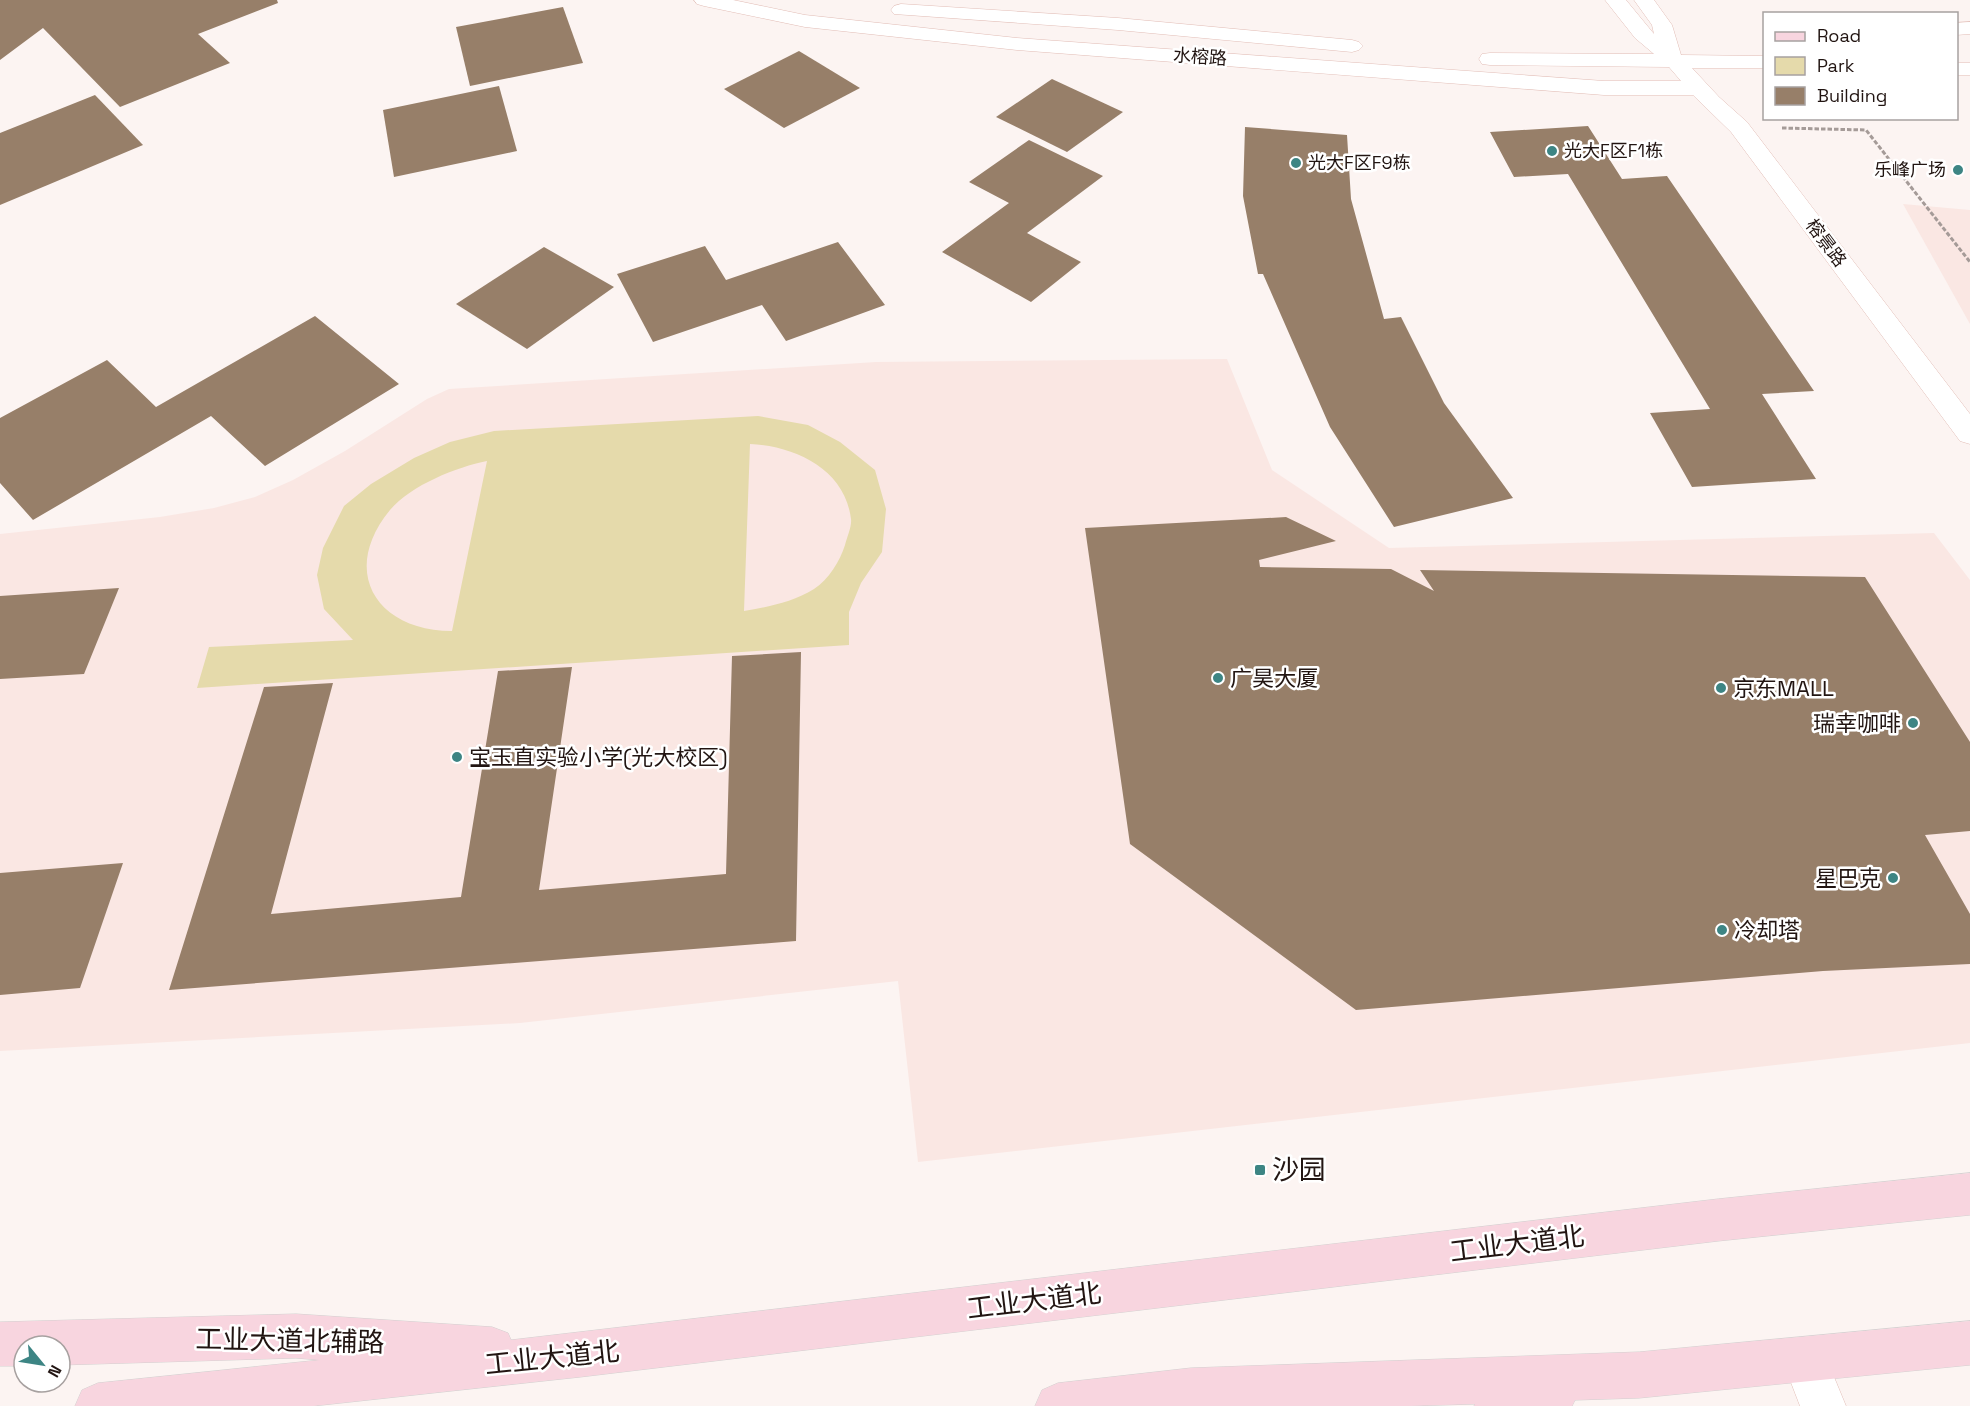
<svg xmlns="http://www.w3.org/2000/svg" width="1970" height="1406" viewBox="0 0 1970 1406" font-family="'Space Grotesk','Noto Sans SC',sans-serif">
<rect width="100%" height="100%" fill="#fcf4f2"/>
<g fill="#fae7e3">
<polygon points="1903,204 1970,210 1970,324"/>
<polygon points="1227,359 1272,470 1389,548 1934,533 1970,580 1970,1043 918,1162 898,981 520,1023 0,1051 0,534 160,517 214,508 255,497 293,480 345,451 427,399 449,389 876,362"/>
</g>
<path fill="#e5daab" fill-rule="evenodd" d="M758 416 808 425 840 442 875 470 886 509 882 552 861 583 849 612V645L197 688 209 647 353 640 324 609 317 575 323 548 344 506 371 484 414 458 450 442 494 431ZM750 444C795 446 845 469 851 519 852 526 847 537 845 545 840 561 829 579 814 589 793 602 768 607 744 611ZM487 461 452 631C377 631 339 572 390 510 411 485 457 467 487 461Z"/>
<g fill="#977f69">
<polygon points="0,0 277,0 278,3 198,34 230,63 120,107 43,28 0,60"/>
<polygon points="563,7 583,63 470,86 456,27"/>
<polygon points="799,51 860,88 784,128 724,89"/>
<polygon points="1052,79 1123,112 1067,152 996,117"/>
<polygon points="499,86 517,151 394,177 383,110"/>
<polygon points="95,95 143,145 0,205 0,133"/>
<polygon points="1588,126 1622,179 1667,176 1814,391 1762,394 1816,479 1692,487 1650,413 1710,409 1568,174 1514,177 1490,132"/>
<polygon points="1245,127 1347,135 1351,199 1384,319 1401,317 1444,403 1513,498 1394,527 1330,427 1263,274 1258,274 1243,196"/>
<polygon points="1029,140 1103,176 1027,233 1081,262 1031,302 942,252 1009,203 969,182"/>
<polygon points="838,242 885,305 786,341 762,305 653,342 617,274 705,246 726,280"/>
<polygon points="544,247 614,287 527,349 456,304"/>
<polygon points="315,316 399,384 265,466 211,416 33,520 0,483 0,418 107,360 156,407"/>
<polygon points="1286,517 1336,541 1259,560 1260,567 1391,569 1434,591 1420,570 1865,577 1970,742 1970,831 1925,835 1970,914 1970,964 1823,971 1356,1010 1130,844 1085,528"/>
<polygon points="119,588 84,674 0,679 0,596"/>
<polygon points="801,652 796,941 169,990 264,687 333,683 271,914 461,897 498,671 572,667 539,890 726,874 732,656"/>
<polygon points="123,863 80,988 0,995 0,873"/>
</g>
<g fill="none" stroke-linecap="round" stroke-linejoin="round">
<g stroke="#e2bdb6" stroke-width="1">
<g id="minor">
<polygon points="694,0 733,0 805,15 1017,38 1604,81 1681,81 1669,67 1490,65 1482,64 1479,59 1482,54 1490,53 1654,54 1635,38 1605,0 1626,0 1654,34 1652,25 1634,0 1654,0 1672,25 1681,55 1764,56 1764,68 1692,68 1719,97 1747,122 1970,414 1970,444 1960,441 1731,132 1693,95 1604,95 1017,50 805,27 704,6 697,4"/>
<polygon points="901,4 1118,18 1352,40 1359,42 1363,46 1359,50 1352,52 1118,30 894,14 891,10 894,6"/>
<polygon points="1970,22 1970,34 1956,35 1956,23"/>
<rect x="1956" y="63" width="14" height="12"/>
<polygon points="1804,1337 1820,1343 1846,1406 1800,1406 1782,1359 1788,1343"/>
</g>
</g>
<g stroke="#d3d0d0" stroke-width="1">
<g id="major">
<polygon points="1970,1173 1970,1215 1718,1241 580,1377 313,1406 75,1406 82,1390 98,1383 320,1360 296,1358 60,1365 60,1346 24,1346 24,1366 0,1366 0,1322 296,1314 492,1327 508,1333 511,1340 1718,1199"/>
<polygon points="1970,1321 1970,1365 1639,1398 1575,1400 1572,1406 1474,1406 1475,1404 1407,1406 1035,1406 1042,1390 1058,1383 1191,1368 1639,1352"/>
</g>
</g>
<polyline stroke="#a59b98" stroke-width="3" stroke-dasharray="4.5 2" stroke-linecap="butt" points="1782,128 1866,130 1970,262"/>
<use href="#minor" fill="#fff" fill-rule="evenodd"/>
<use href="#major" fill="#f8d5df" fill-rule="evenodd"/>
</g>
<g fill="#3d8584" stroke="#fff" stroke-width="2">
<circle cx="1552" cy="151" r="6"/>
<circle cx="1296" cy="163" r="6"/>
<circle cx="1958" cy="170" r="6"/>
<circle cx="1218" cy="678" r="6"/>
<circle cx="1721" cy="688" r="6"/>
<circle cx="1913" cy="723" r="6"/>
<circle cx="457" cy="757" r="6"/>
<circle cx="1893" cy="878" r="6"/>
<circle cx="1722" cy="930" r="6"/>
<rect x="1254" y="1164" width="12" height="12" rx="3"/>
</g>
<g text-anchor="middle" stroke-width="5" stroke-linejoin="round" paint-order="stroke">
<g font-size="18" fill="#221512" stroke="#fff">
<text transform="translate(1200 57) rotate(4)" y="6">水榕路</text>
<text transform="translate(1826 243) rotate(53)" y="6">榕景路</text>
</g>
<g font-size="18" fill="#221512" stroke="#fff" text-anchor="start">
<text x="1564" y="157">光大F区F1栋</text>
<text x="1308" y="169">光大F区F9栋</text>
<text x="1946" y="176" text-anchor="end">乐峰广场</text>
</g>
<g font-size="22" fill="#221512" stroke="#fff" text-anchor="start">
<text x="1230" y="686">广昊大厦</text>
<text x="1733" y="696">京东MALL</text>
<text x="1901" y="731" text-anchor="end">瑞幸咖啡</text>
<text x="469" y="765">宝玉直实验小学(光大校区)</text>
<text x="1881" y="886" text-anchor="end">星巴克</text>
<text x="1734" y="938">冷却塔</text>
</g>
<g font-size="27" fill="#221512" stroke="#fff" text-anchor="start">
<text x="1272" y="1179">沙园</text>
</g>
<g font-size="27" fill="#221512" stroke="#fff">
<text transform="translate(1517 1244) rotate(-7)" y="9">工业大道北</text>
<text transform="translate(1034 1301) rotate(-7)" y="9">工业大道北</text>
<text transform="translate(290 1341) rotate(1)" y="9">工业大道北辅路</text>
<text transform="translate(552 1358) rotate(-6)" y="9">工业大道北</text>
</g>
</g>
<rect x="1763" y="12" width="195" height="108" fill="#ffffff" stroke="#a7a1a0" stroke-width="1.5"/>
<rect x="1775" y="32" width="30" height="9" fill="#f8d5df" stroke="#a7a1a0" stroke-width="1.5"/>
<text x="1817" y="42" font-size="18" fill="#221512">Road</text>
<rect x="1775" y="57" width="30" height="18" fill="#e5daab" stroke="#a7a1a0" stroke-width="1.5"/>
<text x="1817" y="72" font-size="18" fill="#221512">Park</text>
<rect x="1775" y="87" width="30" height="18" fill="#977f69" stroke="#a7a1a0" stroke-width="1.5"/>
<text x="1817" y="102" font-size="18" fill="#221512">Building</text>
<g transform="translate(42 1364) rotate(120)"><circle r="28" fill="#ffffff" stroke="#a7a1a0" stroke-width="1.5"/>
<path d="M0-4.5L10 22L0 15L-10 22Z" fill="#3d8584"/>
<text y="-9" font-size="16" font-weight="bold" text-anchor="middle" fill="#221512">N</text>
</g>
</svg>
